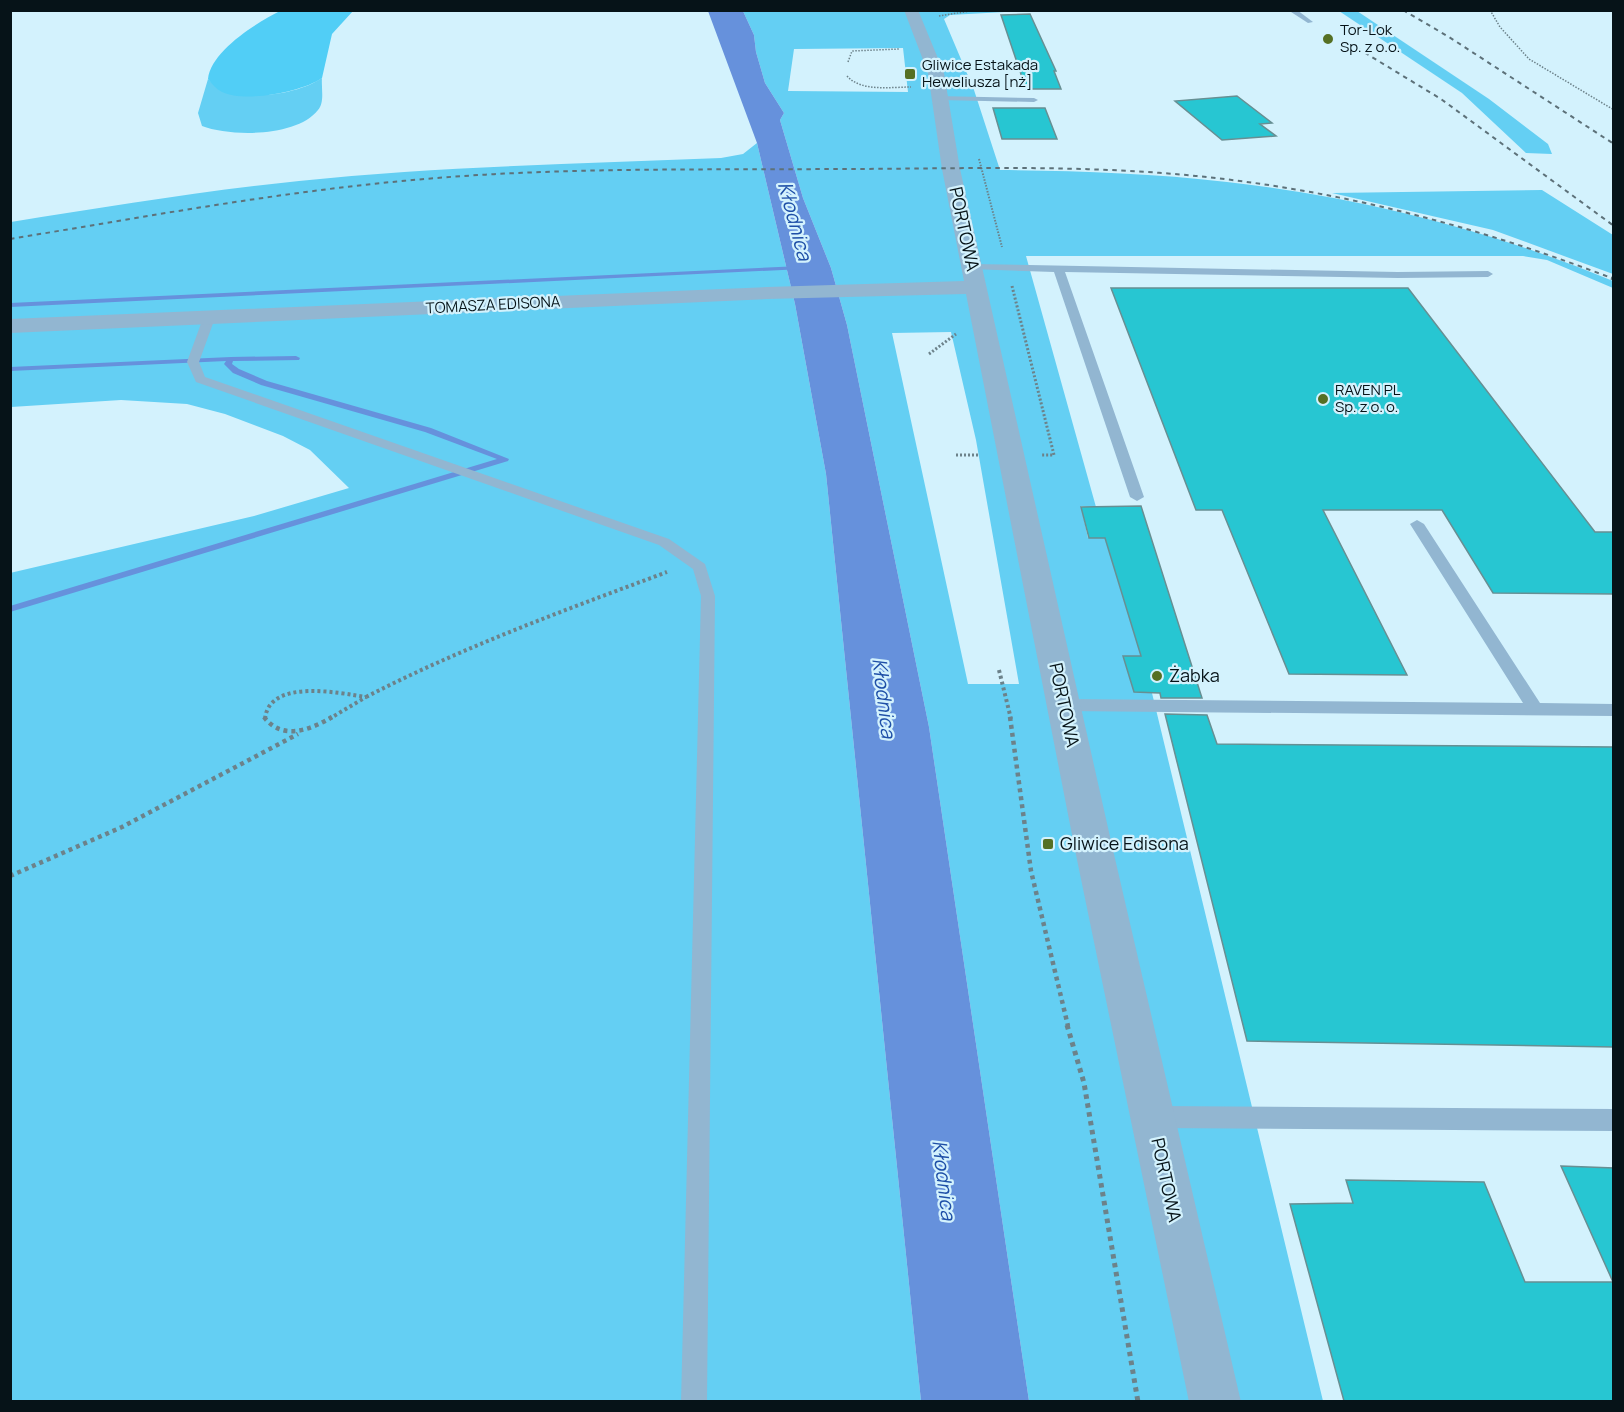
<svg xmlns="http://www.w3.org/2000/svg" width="1624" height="1412" viewBox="0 0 1624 1412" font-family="Manrope,sans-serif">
<rect width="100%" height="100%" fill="#d3f2fd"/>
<g fill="#64cff3" fill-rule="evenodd">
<path d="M743 11H1022L950 15 944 19 974 90 1000 170C1076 171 1151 173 1227 182 1359 197 1491 230 1613 281V288L1547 260 1523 256H1026L1096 507 1081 506 1088 538H1105L1141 656H1124L1134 692 1152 693 1323 1401H1029L929 727 847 325 831 268 803 198 780 120 784 113 765 83 756 52 754 35ZM903 48 908 92 788 91 794 49ZM951 332 976 440 1019 684H968L892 333Z"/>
<polygon points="1339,11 1357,11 1489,99 1548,144 1552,154 1526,153 1462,93"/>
<path d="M322 78C321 88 325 102 318 110 297 137 231 137 202 126L198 113 208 79C231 105 296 96 322 78Z"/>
<path d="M757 143 795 304 826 474 921 1401H11L10 573 254 516 349 488 310 450 283 436 225 414 187 404 121 400 11 407V222C106 207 202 191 299 181 439 166 581 164 721 158L743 154Z"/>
<polygon points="1542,190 1613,235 1613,274 1493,230 1332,193"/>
</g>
<path fill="#51cef6" d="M280 11H353L332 34 322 78C302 92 245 103 222 92 216 89 212 84 208 79 211 51 256 23 280 11Z"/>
<polygon fill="#6691dc" points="708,11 743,11 754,35 756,52 765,83 784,113 780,120 803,198 831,268 847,325 929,727 1029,1401 921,1401 826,474 795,304 757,143"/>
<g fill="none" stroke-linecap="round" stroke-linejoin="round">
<g fill="#6691dc" fill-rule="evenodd">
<polygon points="801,266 804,268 803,269 10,307 10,303"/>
<polygon points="296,356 300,358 299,360 233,361 232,364 239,369 267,381 431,428 509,459 508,461 10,612 10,606 497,459 425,432 261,385 233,373 224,364 226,361 10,371 10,367 231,357"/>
</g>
</g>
<g fill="#27c6d2" stroke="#678f93" stroke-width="1.5">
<polygon points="1030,14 1056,71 1054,71 1061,89 1026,89 1001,15"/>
<polygon points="1237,96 1272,123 1260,124 1276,136 1222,140 1175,101"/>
<polygon points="993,108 1045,108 1057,139 1002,139"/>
<polygon points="1111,288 1408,288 1595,532 1614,532 1614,594 1493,593 1442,510 1323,510 1407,675 1289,674 1222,510 1196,510"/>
<polygon points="1141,506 1202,698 1161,698 1160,693 1134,692 1123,656 1141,656 1105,538 1089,538 1081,507"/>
<polygon points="1165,714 1207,715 1217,744 1614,747 1614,1047 1247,1041"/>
<polygon points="1561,1166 1614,1168 1614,1401 1344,1401 1290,1204 1353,1203 1346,1180 1484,1182 1525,1282 1613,1282"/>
</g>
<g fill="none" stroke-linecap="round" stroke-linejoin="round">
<g stroke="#6c828a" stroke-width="1.5" stroke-dasharray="1.5 1.5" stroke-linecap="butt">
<polyline points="1490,10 1500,27 1529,59 1614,110"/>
<polyline points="939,16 976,10"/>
<polyline points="848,62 852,51 900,49"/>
<path d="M847 76C861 92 891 87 911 87"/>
</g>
<polyline stroke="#6c828a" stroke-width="2" stroke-dasharray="1.5 1.5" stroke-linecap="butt" points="979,159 1002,247"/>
<g stroke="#6c828a" stroke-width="3" stroke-dasharray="2 2" stroke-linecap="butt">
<polyline points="1012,286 1054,455 1041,455"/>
<polyline points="929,354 956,334"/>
<polyline points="956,455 979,455"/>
</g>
<g stroke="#6c828a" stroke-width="4" stroke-dasharray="3 3" stroke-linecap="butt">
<polyline points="999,670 1011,719"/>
<path d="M366 697C463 647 565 610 667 572"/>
<path d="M265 719C269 678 340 693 366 697"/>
<polyline points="329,719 366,697"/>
</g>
<g stroke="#6c828a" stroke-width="4.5" stroke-dasharray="4 4" stroke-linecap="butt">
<path d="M264 717C282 741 310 730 332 717"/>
<polyline points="1010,717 1031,871 1068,1026"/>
<polyline points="10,876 122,827 298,734"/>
</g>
<polyline stroke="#6c828a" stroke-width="5" stroke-dasharray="4.5 4.5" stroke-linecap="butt" points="1067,1025 1084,1083 1138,1402"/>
<g fill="#92b6d1" fill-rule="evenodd">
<polygon points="1288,10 1297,10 1313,22 1308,23"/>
<polygon points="937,96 1034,98 1038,100 1034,102 940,100 937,100"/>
<polygon points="973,264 1398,272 1488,271 1493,274 1488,277 1398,278 1065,272 1144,497 1137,501 1130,497 1054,272 969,269 968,267"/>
<polygon points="209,315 215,318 199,362 205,377 669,539 705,564 715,596 707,1402 681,1402 701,596 693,569 659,545 196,382 187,362 203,318"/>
<polygon points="1417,520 1424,524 1540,703 1614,704 1614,716 1064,711 1058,709 1056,705 1058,701 1064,699 1523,703 1410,524"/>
<polygon points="1154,1106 1614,1109 1614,1131 1154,1128 1146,1124 1143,1117 1146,1110"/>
</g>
<polygon fill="#92b6d1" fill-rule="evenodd" points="904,10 918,10 944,73 960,169 1113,850 1241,1402 1189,1402 1075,850 966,294 767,299 10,333 10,319 767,287 964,281 942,169 928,73"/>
<g stroke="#5d7179" stroke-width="2" stroke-dasharray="4.5 4.5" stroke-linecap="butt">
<polyline points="1403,10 1449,37 1614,144"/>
<polyline points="1357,48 1441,99 1614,226"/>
<path d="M10 239C144 217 278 192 413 180 554 167 696 170 837 169 957 169 1077 164 1196 176 1340 190 1479 227 1614 279"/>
</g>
<polyline stroke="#5d7179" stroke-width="3" stroke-dasharray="8 8" stroke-linecap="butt" points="1611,278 1614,279"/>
</g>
<g fill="#557024" stroke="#d3f2fd" stroke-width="2">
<circle cx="1328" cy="39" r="6"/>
<rect x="904" y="68" width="12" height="12" rx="3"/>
<circle cx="1323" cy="399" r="6"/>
<circle cx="1157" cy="676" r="6"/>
<rect x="1042" y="838" width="12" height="12" rx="3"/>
</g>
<g text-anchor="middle" stroke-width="4.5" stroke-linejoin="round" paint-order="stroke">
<g font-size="15" fill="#061318" stroke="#d3f2fd" text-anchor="start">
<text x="1340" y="35">Tor-Lok<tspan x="1340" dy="17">Sp. z o.o.</tspan></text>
<text x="922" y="70">Gliwice Estakada<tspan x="922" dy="17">Heweliusza [nż]</tspan></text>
<text x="1335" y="395">RAVEN PL<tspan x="1335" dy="17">Sp. z o. o.</tspan></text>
</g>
<g font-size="15" fill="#061318" stroke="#d3f2fd">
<text transform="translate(493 305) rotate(-3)" y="5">TOMASZA EDISONA</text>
</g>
<g font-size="18" fill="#061318" stroke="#d3f2fd">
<text transform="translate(964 229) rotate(78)" y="6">PORTOWA</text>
<text transform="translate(1064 705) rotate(78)" y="6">PORTOWA</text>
<text transform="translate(1166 1180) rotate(78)" y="6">PORTOWA</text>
</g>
<g font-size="18" fill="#061318" stroke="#d3f2fd" text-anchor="start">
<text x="1169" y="682">Żabka</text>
<text x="1060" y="850">Gliwice Edisona</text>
</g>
<g font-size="20" font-style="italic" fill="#1e4fa7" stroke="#d3f2fd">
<text transform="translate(795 221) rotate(75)" y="7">Kłodnica</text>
<text transform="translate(884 698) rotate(83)" y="7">Kłodnica</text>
<text transform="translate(944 1180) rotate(83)" y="7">Kłodnica</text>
</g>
</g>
<rect width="1624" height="1412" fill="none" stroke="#061318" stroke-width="24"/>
</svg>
